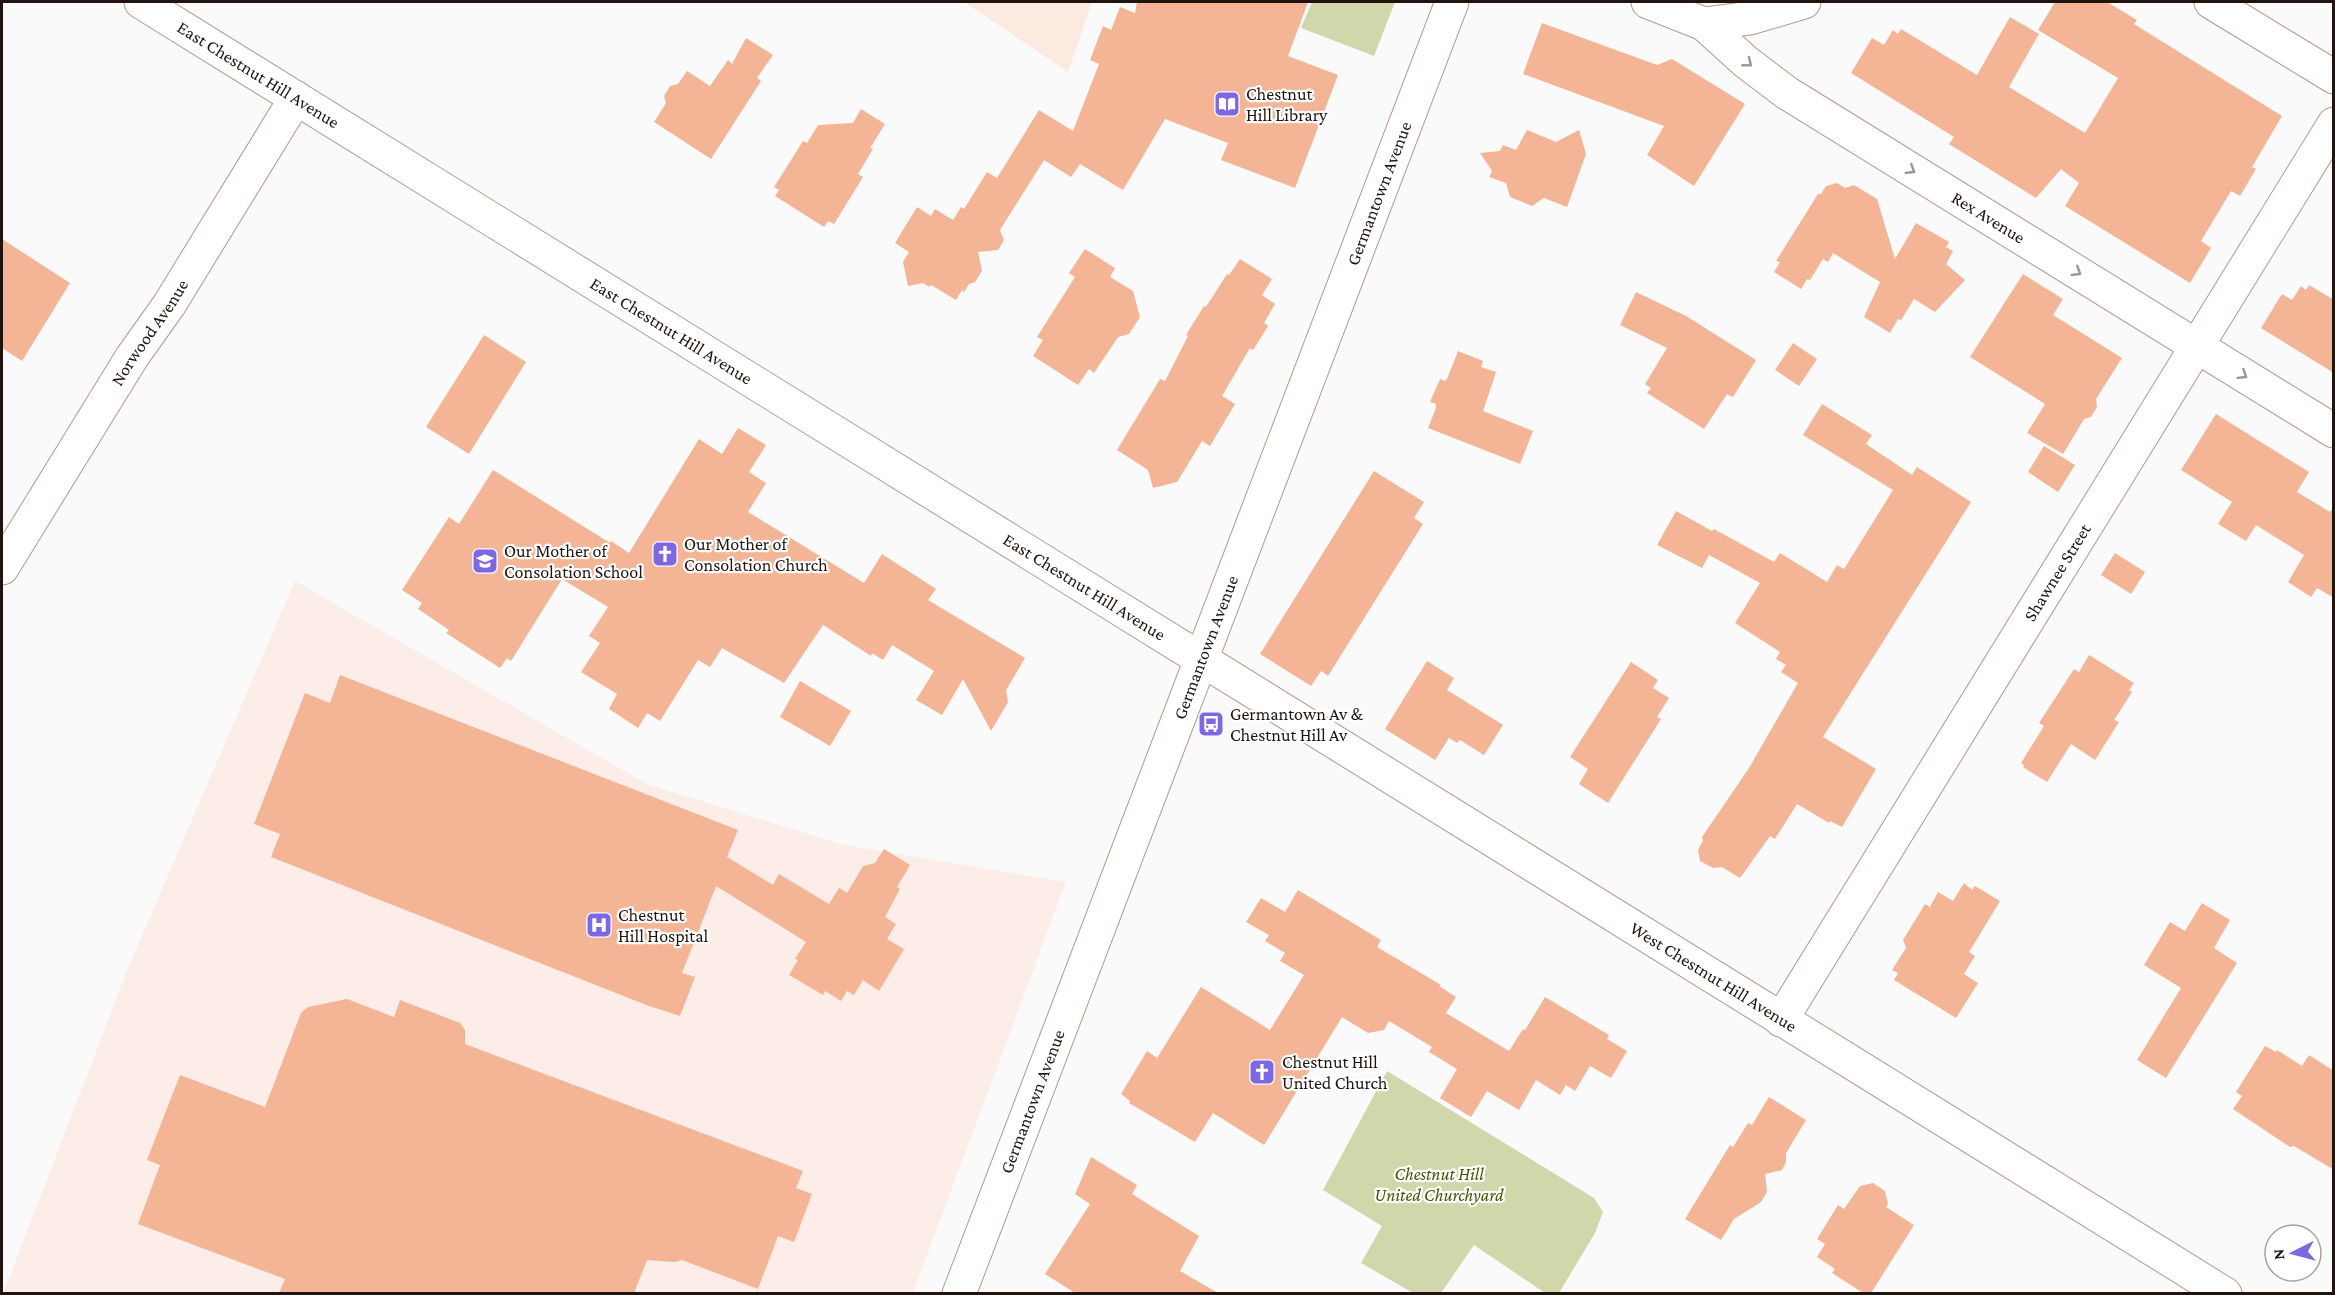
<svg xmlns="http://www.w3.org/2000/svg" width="2335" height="1295" viewBox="0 0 2335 1295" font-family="'Crimson Pro',serif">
<rect width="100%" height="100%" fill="#fafafa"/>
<polygon fill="#fceae1" points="964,2 1092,2 1068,72"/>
<polygon fill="#fcede8" points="295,581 647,784 844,845 1066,882 913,1293 3,1294 128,968"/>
<g fill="#d1d7aa">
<polygon points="1312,2 1395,2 1374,56 1301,28"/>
<polygon points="1387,1071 1594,1198 1603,1212 1595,1233 1559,1293 1545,1293 1474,1245 1441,1293 1413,1293 1361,1263 1382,1226 1323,1190"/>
</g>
<g fill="#f3b595">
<polygon points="1137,2 1308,2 1288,56 1338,75 1295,188 1221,160 1228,143 1165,119 1123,190 1080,164 1071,177 1044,160 1000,230 1004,240 998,250 978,252 982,271 975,282 969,284 964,292 962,290 956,300 931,285 929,287 923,283 908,286 903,262 909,252 895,243 917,207 931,216 935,209 953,220 961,207 964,209 987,172 997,178 1039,110 1073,131 1099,64 1090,60 1103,26 1111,30 1120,7 1135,13"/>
<polygon points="2055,2 2107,2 2137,20 2134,24 2282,116 2252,167 2256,169 2240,196 2231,191 2201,241 2211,248 2190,283 2065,206 2079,183 2061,169 2036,198 1949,144 1954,137 1851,73 1872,38 1884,45 1893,30 1898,34 1901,29 1977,75 2010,17 2039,34 2009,87 2085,133 2118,78 2038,30"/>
<polygon points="1542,23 1657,65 1672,59 1745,104 1694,186 1647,155 1664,126 1523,74"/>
<polygon points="746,38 773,55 757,78 761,81 711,159 654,122 666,103 664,96 670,86 678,84 687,71 710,86 728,60 732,64"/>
<polygon points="861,109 885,124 870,148 873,149 858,174 863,177 834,224 828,221 824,227 775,196 779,190 774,187 803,141 807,143 818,125 853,123"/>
<polygon points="1527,130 1556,142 1579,130 1586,154 1567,207 1544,198 1532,206 1510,197 1506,183 1489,177 1492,171 1480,153 1500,151 1503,145 1516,150"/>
<polygon points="1837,183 1845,188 1854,185 1877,199 1895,259 1916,223 1949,242 1946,247 1953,251 1946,264 1965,280 1935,312 1914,299 1901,320 1898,319 1890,333 1864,317 1880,282 1833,253 1828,262 1823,259 1810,280 1807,279 1801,289 1774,272 1780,262 1776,261 1818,194 1821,194 1826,186"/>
<polygon points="2,239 70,283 22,361 2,348"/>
<polygon points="1085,249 1115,268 1110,277 1133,291 1140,317 1129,334 1118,337 1094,373 1089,369 1078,385 1033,356 1043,340 1037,337 1075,277 1069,273"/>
<polygon points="1240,259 1272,279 1262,295 1275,304 1264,323 1268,326 1253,350 1250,348 1222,396 1235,404 1210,446 1202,441 1177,482 1153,488 1148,470 1117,450 1160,379 1165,381 1188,336 1186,335 1204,306 1206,307 1227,274 1229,275"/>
<polygon points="2023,274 2063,299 2053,315 2122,358 2096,399 2097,407 2091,417 2084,419 2063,454 2027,433 2045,404 1970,357"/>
<polygon points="2309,285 2334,300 2334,373 2261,328 2282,294 2292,300 2301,286 2306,290"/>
<polygon points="1636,292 1686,316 1756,360 1733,397 1727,394 1704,429 1647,393 1651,388 1645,384 1667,348 1620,325"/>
<polygon points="484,335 526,362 469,454 426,427"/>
<polygon points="1793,343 1817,359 1799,386 1775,370"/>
<polygon points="1458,351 1483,361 1481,367 1496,372 1483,411 1533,431 1520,464 1428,428 1436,408 1436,404 1430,402 1440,379 1445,381 1447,379"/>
<polygon points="1822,404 1872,435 1866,444 1912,475 1917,467 1971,502 1823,737 1876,769 1842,827 1830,821 1829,823 1797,804 1775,839 1770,836 1740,878 1722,867 1713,868 1700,861 1698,850 1703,841 1702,837 1749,768 1798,683 1781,672 1786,665 1776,659 1780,652 1735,623 1760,583 1709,555 1702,568 1657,545 1676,511 1712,531 1714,529 1774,562 1780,553 1827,582 1837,565 1844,569 1893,490 1803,435"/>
<polygon points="2216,414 2309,472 2297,492 2330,512 2334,507 2334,598 2317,588 2311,597 2288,582 2304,555 2256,525 2246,541 2218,524 2232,502 2181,470"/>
<polygon points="738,428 766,445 749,472 766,483 748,512 864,583 882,554 936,589 928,600 1025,658 1006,690 1008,702 991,731 963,679 942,715 916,700 934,671 892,645 883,660 872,653 871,656 823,625 784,683 722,648 710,667 698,660 660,721 647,713 638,728 609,709 617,694 581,672 600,643 589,636 608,607 562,579 511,661 507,658 500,668 446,633 449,630 418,609 422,603 402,590 449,517 459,524 493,470 610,543 611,541 629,553 699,439 722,454"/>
<polygon points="2044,446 2075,465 2058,492 2028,472"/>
<polygon points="1374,471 1424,502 1414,518 1423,524 1328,676 1321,671 1311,686 1260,654"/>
<polygon points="2115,553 2145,572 2131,594 2101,575"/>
<polygon points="2089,655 2134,683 2129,690 2132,692 2114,720 2119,722 2095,760 2071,744 2047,782 2023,767 2024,765 2021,763 2044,726 2039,723 2074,669 2079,672"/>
<polygon points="1427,661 1454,678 1447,690 1503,725 1484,755 1460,740 1457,743 1449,738 1435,760 1385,729"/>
<polygon points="1631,662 1658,680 1653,688 1669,698 1657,717 1661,719 1608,803 1579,784 1588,769 1570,757"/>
<polygon points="340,675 738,830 727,857 773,885 779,874 829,904 839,888 847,893 863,866 875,863 884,849 910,865 897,887 900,889 885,917 896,924 887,939 904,949 879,991 863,980 854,995 847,991 841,1001 825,991 823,995 789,975 798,960 795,959 806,942 716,886 682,973 695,977 680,1016 649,1006 271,857 280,834 254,824 305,693 330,703"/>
<polygon points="800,681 851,711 830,746 780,717"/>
<polygon points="1964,883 1972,890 1975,886 2000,901 1969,952 1975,956 1964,974 1978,983 1956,1018 1894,980 1898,973 1892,970 1906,948 1903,940 1925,904 1930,907 1938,892 1953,901"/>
<polygon points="1298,890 1381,940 1377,947 1441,985 1439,986 1456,997 1446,1013 1509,1051 1523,1029 1525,1030 1545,997 1609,1035 1607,1039 1627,1051 1611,1078 1590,1066 1575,1091 1566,1085 1560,1095 1536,1080 1519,1110 1487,1091 1471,1117 1440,1098 1457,1069 1429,1052 1432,1047 1389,1021 1384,1030 1368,1033 1342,1017 1264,1145 1213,1113 1195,1142 1129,1103 1130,1101 1121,1094 1147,1051 1157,1058 1201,987 1270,1030 1304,975 1280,961 1285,953 1265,941 1269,935 1246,922 1261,898 1285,912"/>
<polygon points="2202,903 2230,920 2214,948 2237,963 2166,1078 2137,1060 2181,988 2144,965 2170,922 2185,931"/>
<polygon points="347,999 394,1017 400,1000 460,1023 465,1030 465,1044 803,1171 796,1188 812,1194 794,1242 778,1236 758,1289 682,1260 675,1262 647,1260 634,1293 279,1293 285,1279 138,1224 160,1165 147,1160 180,1075 265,1107 301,1013 308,1007"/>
<polygon points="2265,1046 2276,1052 2277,1050 2302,1066 2309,1055 2334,1071 2334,1170 2294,1146 2290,1147 2233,1109 2242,1096 2236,1092"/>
<polygon points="1769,1097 1806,1120 1786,1153 1786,1162 1782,1170 1765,1174 1767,1192 1761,1202 1734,1219 1721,1240 1685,1219 1730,1145 1733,1147 1748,1123 1752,1125"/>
<polygon points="1091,1157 1137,1185 1132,1194 1199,1236 1180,1271 1218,1293 1075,1293 1045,1274 1090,1204 1075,1194"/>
<polygon points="1873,1183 1885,1191 1888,1204 1886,1207 1914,1225 1871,1293 1863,1293 1832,1273 1835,1269 1817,1257 1825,1244 1817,1239 1838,1205 1844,1209 1860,1186"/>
</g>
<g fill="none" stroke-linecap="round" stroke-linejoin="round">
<g stroke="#b99786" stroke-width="35">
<g id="minor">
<path id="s1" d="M141 2 2225 1294"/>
<path id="s2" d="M1648 2 1704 24 1746 62 1787 93 2334 431"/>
<polyline points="2211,2 2334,77"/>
<polyline points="1704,24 1750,18 1804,2"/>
<path id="s3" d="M2 568 132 357 169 305 296 98"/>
<path id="s4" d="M1781 1020 2334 124"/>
</g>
</g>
<g stroke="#b99786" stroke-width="35">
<g id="major">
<path id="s5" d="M959 1294 1452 2"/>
</g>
</g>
<use href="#minor" stroke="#fff" stroke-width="33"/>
<use href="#major" stroke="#fff" stroke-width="33"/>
</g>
<defs><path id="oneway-chevron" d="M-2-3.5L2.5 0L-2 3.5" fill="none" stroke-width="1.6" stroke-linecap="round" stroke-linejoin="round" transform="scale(1.5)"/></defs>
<g stroke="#9b9593">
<use href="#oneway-chevron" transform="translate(1748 63) rotate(39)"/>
<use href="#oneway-chevron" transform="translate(1911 170) rotate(32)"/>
<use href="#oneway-chevron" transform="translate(2077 272) rotate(32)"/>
<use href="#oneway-chevron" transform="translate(2243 375) rotate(32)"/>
</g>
<defs>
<g id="library-square" transform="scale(1.35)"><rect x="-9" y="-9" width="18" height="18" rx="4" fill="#7e67e2" stroke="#fff"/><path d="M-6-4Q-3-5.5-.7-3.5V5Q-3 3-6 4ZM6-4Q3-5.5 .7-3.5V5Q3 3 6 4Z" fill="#fff"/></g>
<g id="church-square" transform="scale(1.35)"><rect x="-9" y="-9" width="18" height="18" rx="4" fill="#7e67e2" stroke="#fff"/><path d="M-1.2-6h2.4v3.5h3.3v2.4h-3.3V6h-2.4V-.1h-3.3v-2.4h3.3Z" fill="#fff"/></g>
<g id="school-square" transform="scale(1.35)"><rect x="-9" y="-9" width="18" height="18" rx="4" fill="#7e67e2" stroke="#fff"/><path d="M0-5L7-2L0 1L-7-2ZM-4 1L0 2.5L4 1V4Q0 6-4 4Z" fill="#fff"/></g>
<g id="bus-square" transform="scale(1.35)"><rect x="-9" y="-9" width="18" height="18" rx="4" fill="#7e67e2" stroke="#fff"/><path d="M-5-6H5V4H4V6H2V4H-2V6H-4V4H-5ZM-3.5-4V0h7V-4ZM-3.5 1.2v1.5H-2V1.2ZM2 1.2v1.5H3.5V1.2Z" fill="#fff"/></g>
<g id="hospital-square" transform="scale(1.35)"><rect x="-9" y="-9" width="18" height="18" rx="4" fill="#7e67e2" stroke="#fff"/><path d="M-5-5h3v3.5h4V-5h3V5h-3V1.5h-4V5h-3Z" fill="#fff"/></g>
</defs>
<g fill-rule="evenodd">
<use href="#library-square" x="1227" y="104"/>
<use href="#church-square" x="665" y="554"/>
<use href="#school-square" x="485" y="561"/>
<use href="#bus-square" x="1211" y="724"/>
<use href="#hospital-square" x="599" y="925"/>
<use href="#church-square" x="1262" y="1072"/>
</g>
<g text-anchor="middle" stroke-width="4.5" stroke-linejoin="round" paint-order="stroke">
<g font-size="18" fill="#21140e" stroke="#fff">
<text dy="6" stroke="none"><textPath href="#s1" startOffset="138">East Chestnut Hill Avenue</textPath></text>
<text dy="6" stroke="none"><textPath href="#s5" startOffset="1178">Germantown Avenue</textPath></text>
<text dy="6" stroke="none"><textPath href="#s2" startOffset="405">Rex Avenue</textPath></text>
<text dy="6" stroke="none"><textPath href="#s1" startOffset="624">East Chestnut Hill Avenue</textPath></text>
<text dy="6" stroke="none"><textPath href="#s3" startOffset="278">Norwood Avenue</textPath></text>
<text dy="6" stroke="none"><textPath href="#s4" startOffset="526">Shawnee Street</textPath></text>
<text dy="6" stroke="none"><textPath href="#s1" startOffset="1110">East Chestnut Hill Avenue</textPath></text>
<text dy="6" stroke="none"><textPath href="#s5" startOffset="692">Germantown Avenue</textPath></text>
<text dy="6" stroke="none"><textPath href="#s1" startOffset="1850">West Chestnut Hill Avenue</textPath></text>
<text dy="6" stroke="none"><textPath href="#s5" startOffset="206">Germantown Avenue</textPath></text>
</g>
<g font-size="18" fill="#21140e" stroke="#fff" text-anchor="start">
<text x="1246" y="100">Chestnut<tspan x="1246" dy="21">Hill Library</tspan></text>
<text x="684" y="550">Our Mother of<tspan x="684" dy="21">Consolation Church</tspan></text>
<text x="504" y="557">Our Mother of<tspan x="504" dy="21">Consolation School</tspan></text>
<text x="1230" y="720">Germantown Av &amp;<tspan x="1230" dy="21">Chestnut Hill Av</tspan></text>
<text x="618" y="921">Chestnut<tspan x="618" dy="21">Hill Hospital</tspan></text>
<text x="1282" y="1068">Chestnut Hill<tspan x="1282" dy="21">United Church</tspan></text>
</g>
<g font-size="18" font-style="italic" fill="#4b5103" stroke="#fff">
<text x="1439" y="1180">Chestnut Hill<tspan x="1439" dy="21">United Churchyard</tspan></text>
</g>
</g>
<rect width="2335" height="1295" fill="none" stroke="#21140e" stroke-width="6"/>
<g transform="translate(2293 1253) rotate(264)"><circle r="28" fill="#ffffff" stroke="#a6a19f" stroke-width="1.5"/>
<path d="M0-4.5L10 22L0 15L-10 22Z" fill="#7e67e2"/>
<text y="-9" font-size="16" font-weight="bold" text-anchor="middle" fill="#21140e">N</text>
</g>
</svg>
